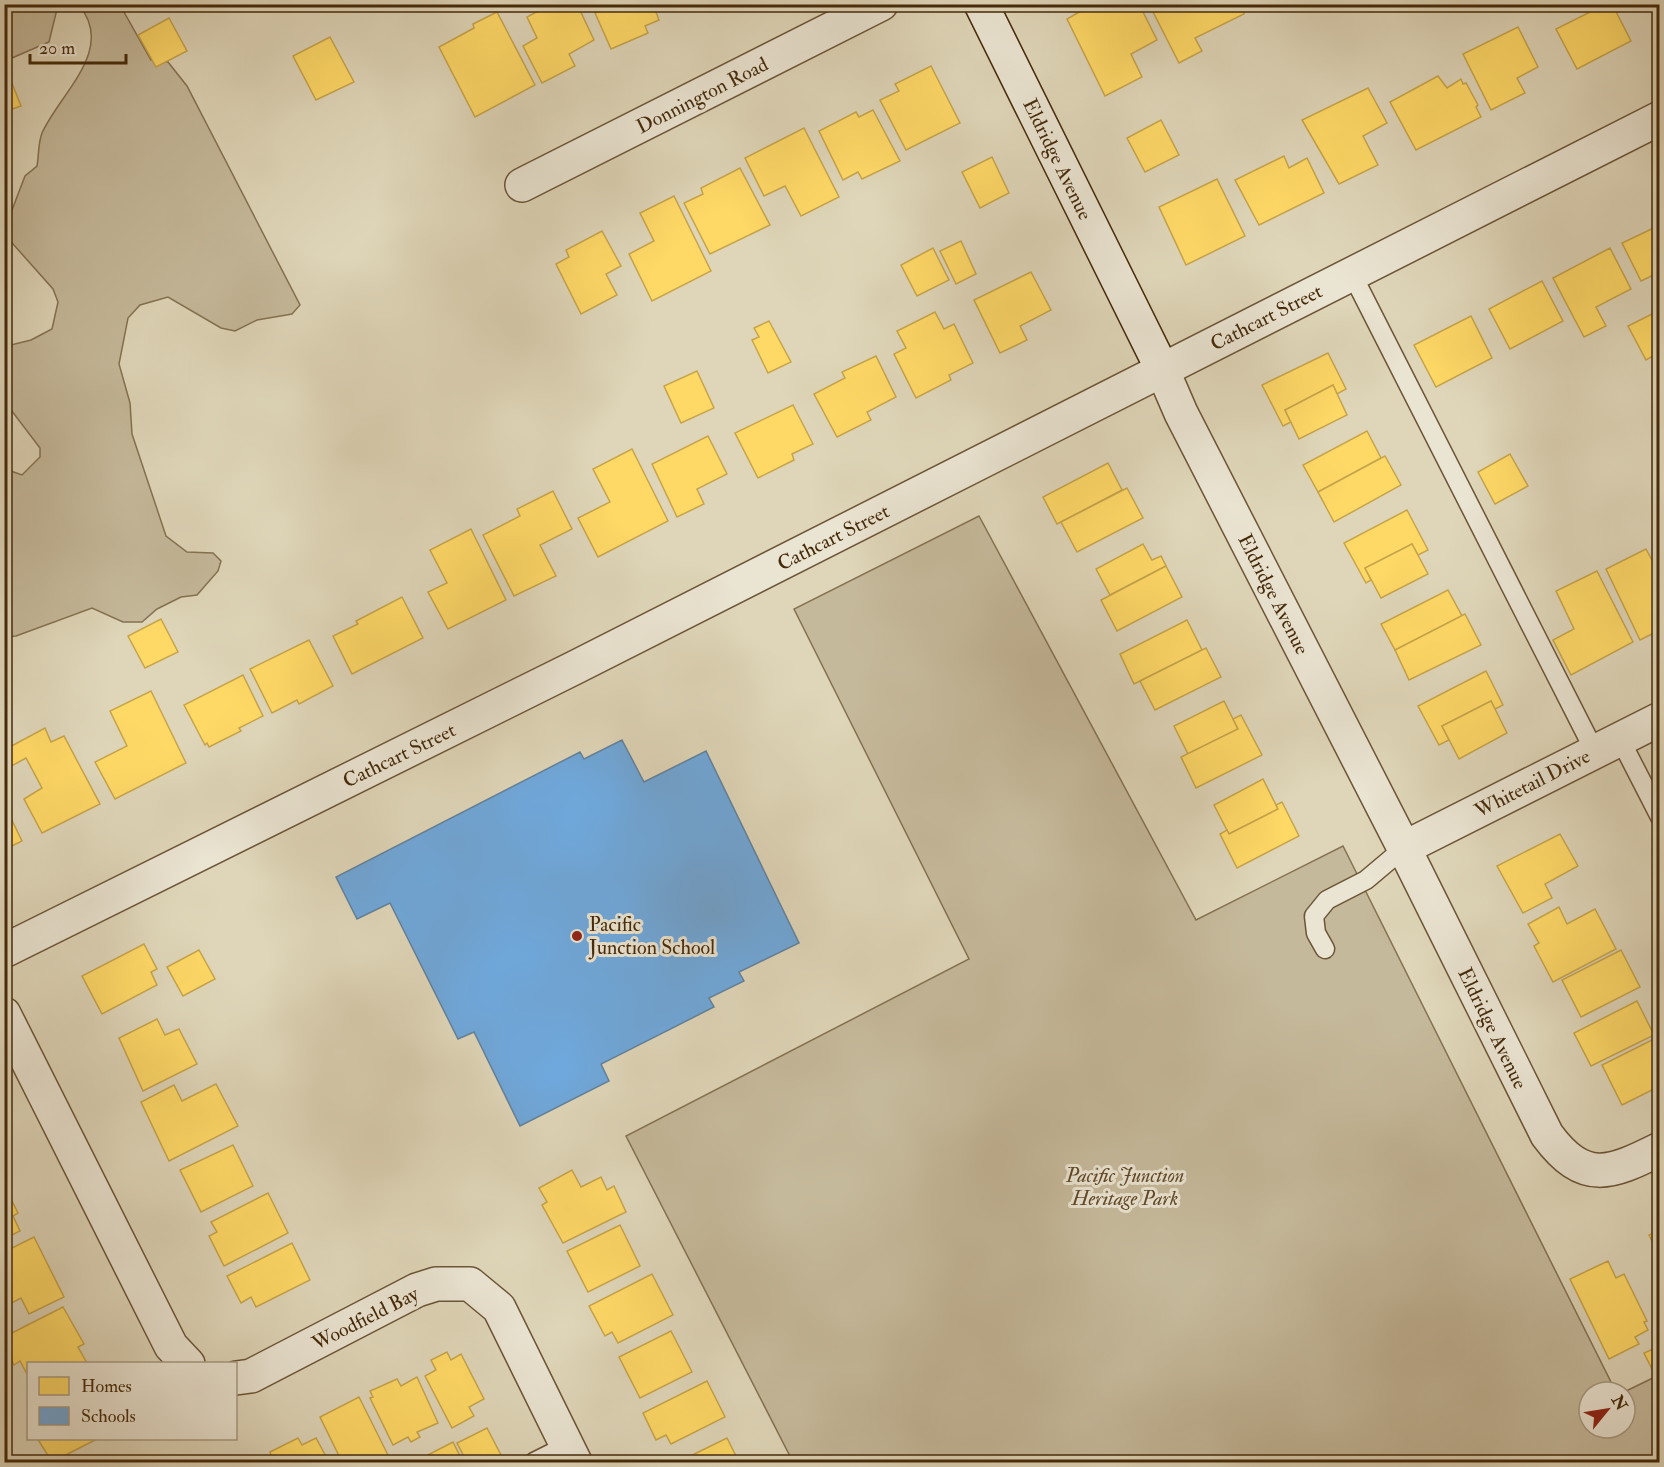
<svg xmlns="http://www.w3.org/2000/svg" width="1664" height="1467" viewBox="0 0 1664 1467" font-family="'IM FELL Double Pica',serif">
<rect width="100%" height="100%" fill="#dfd6b9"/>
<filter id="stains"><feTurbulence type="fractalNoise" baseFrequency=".00333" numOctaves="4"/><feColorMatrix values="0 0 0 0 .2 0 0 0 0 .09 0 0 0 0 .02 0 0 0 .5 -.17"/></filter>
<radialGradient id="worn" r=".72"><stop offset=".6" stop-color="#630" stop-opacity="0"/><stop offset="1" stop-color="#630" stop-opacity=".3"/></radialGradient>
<g fill="#c5b99b" stroke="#857252" stroke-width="1.5">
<polygon points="5,4 58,5 49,42 5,61"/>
<path d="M79 5H120L151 60 168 62 187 86 300 305 292 314 257 320 235 331 221 328 168 297 140 305 128 318 119 364 130 403 132 434 166 536 187 552 213 553 221 561 218 571 197 595 181 597 157 609 142 622H123L92 608 16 636 5 637V466L8 470 22 475 40 457V448L5 402V341L11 345 31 340 52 329 58 302 53 289 5 235 4 231 25 176 37 166C39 155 38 143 42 133 60 93 116 50 79 5Z"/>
<polygon points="979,516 1196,920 1343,846 1616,1392 1589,1392 1589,1428 1625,1428 1624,1392 1659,1375 1659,1462 793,1462 626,1136 969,959 794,609"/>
</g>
<g fill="#ffd966" stroke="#c7a44a" stroke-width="1.5">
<polygon points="551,4 577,4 594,40 569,54 575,66 542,83 523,46 537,38 527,17"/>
<polygon points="608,4 653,4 659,20 645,26 648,33 611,49 595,13 609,7"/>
<polygon points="671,4 687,4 674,11"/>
<polygon points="1093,4 1139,4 1157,40 1131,54 1142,77 1105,96 1067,19"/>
<polygon points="1149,4 1240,4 1244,14 1195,38 1202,51 1179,63"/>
<polygon points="1606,4 1612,4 1631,41 1577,69 1556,29"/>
<polygon points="497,12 535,85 475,117 439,47 474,28 473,24"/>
<polygon points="169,18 187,51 156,67 138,35"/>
<polygon points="1518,27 1538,67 1517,78 1525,93 1491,110 1463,54"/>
<polygon points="330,37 354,82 316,100 293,56"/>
<polygon points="4,63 21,106 4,112"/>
<polygon points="931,66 960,123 906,150 880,100 899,91 895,84"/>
<polygon points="1438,76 1447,88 1461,79 1463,84 1466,83 1478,105 1476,107 1481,117 1416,150 1390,102"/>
<polygon points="1368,88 1387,123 1363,136 1378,165 1339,184 1302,120"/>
<polygon points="873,110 900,161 862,179 858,172 843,180 819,131 856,112 859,117"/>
<polygon points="1161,120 1179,155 1145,172 1127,138"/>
<polygon points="804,128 839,197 801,216 785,186 764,196 745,158"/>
<polygon points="1284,156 1289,168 1307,158 1324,193 1259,225 1235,180"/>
<polygon points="992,157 1009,193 980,208 962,172"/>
<polygon points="740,168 770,225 710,254 684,203 703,194 701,188"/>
<polygon points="1217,179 1245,236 1186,265 1159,207"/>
<polygon points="674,196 711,271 652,301 629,254 654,241 640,213"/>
<polygon points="1660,225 1660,272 1641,281 1622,243"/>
<polygon points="602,231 621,266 606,274 617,295 581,314 556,264 569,257 566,250"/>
<polygon points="961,241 976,274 956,284 940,251"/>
<polygon points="933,248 949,280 917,296 901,265"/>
<polygon points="1610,248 1631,289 1596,307 1606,326 1584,337 1553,278"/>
<polygon points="1031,272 1051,310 1020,326 1027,340 1000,353 974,300"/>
<polygon points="1542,281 1563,321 1510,349 1489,309"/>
<polygon points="935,312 944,329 954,324 973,363 949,375 951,380 916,398 894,354 906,348 897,331"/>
<polygon points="1652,314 1660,328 1660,352 1646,360 1628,326"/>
<polygon points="1471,316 1492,358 1436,387 1414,345"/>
<polygon points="769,321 791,362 768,373 752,340 759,337 754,328"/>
<polygon points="1328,353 1346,389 1337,394 1333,385 1285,410 1291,422 1283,426 1262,385"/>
<polygon points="876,356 896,397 867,412 871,420 837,437 814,394 845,378 842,372"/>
<polygon points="697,371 714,408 681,423 664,386"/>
<polygon points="1333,385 1347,415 1299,439 1285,410"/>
<polygon points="793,405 813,444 792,454 794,460 758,478 735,433"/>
<polygon points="1367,431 1381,458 1318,492 1303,465"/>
<polygon points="708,436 727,474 697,489 704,504 677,517 652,464"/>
<polygon points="632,449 668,521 598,557 578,518 610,502 593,469"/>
<polygon points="1510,454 1528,486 1495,504 1478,472"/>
<polygon points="1385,456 1401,485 1334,522 1318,492"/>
<polygon points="1108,463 1122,490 1057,524 1043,497"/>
<polygon points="1127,488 1143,518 1077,552 1061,522"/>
<polygon points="553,491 572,529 540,545 556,576 514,596 483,535 520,516 517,509"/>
<polygon points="1407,510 1428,550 1418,555 1412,544 1365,568 1371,580 1366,583 1344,543"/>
<polygon points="471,529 506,600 448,629 428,592 447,583 430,550"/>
<polygon points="1143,544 1152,560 1161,556 1166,566 1110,595 1096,569"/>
<polygon points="1412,544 1428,574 1381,598 1365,568"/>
<polygon points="1646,549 1660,575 1660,630 1640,640 1606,569"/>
<polygon points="1166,566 1182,597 1117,631 1101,600"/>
<polygon points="1597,571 1633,642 1571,675 1553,640 1574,629 1556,591"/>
<polygon points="1448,590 1462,616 1395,650 1381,624"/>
<polygon points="402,597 423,638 352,674 333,636 358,624 356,621"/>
<polygon points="1465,614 1481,645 1409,680 1395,650"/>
<polygon points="161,619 178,652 145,668 128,636"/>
<polygon points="1187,620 1202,650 1134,684 1120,654"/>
<polygon points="309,640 333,686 299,704 297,700 272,713 250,669"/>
<polygon points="1206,648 1221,677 1155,710 1140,681"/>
<polygon points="1486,671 1503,705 1495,709 1491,701 1442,726 1449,740 1439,745 1418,706"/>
<polygon points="243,675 263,716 239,728 241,731 209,747 207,743 205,745 184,705"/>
<polygon points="151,691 186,763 115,799 95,762 127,746 110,711"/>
<polygon points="1224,701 1238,729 1188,754 1174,726"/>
<polygon points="1491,701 1507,733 1459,759 1442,726"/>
<polygon points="1241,715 1262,755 1196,788 1181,757 1238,729 1233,719"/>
<polygon points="45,728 51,742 64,736 100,804 42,833 24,799 42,788 26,758 4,770 4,750"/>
<polygon points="1263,779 1278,809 1229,834 1214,805"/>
<polygon points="1282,802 1299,836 1237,868 1220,834 1227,830 1229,834 1278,809 1276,805"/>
<polygon points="4,804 22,841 4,850"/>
<polygon points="1560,834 1578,866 1545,884 1552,898 1523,913 1497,866"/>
<polygon points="1559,907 1567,924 1595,909 1616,949 1553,982 1534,946 1539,943 1528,924"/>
<polygon points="144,944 157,969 151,972 157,985 102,1014 82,976"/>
<polygon points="199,950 215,979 183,996 167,967"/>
<polygon points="1621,950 1640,987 1581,1017 1562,980"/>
<polygon points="1637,1001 1654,1035 1591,1066 1574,1033"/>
<polygon points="157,1019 165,1035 179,1029 197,1064 143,1091 119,1038"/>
<polygon points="1660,1036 1660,1086 1622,1105 1602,1065"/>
<polygon points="216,1084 238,1126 169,1161 141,1102 174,1085 182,1101"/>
<polygon points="233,1145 253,1186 201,1212 180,1170"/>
<polygon points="572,1170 581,1187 601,1177 607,1190 614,1186 626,1212 563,1243 542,1205 547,1202 539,1188"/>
<polygon points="4,1185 18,1213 13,1216 20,1231 4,1239"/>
<polygon points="268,1193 288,1233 224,1266 209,1236 217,1232 211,1222"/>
<polygon points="620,1225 640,1266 588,1292 567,1251"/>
<polygon points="1660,1230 1660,1256 1649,1235"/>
<polygon points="34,1237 64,1297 29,1314 21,1298 4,1307 4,1252"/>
<polygon points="292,1243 310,1280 256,1307 251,1297 241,1303 227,1276"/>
<polygon points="1608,1261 1616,1278 1624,1274 1647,1321 1644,1322 1648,1330 1635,1337 1639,1344 1609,1359 1570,1279"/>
<polygon points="652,1274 673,1315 618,1343 612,1332 605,1336 589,1306"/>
<polygon points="63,1307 84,1344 78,1347 87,1363 28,1364 27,1374 20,1361 14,1365 4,1346 4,1337"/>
<polygon points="671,1331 692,1372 640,1398 619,1357"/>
<polygon points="1660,1346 1660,1373 1655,1375 1644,1353"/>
<polygon points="447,1352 451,1360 461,1354 484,1399 469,1407 474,1416 452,1428 425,1376 436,1370 431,1360"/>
<polygon points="417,1377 438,1423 417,1432 420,1437 411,1442 408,1437 393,1445 370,1398 373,1397 370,1391 397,1379 401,1386"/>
<polygon points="707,1381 725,1417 671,1444 666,1435 656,1440 643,1413"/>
<polygon points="359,1397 389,1457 377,1462 342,1462 320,1417"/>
<polygon points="487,1428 503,1459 496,1462 467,1462 457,1443"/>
<polygon points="37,1438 99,1438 52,1462"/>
<polygon points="298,1438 302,1445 316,1438 329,1462 273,1462 270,1452"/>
<polygon points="727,1438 739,1462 678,1462"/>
<polygon points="453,1442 463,1462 422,1462 420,1459"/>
</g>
<polygon fill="#6fa8dc" stroke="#62829d" stroke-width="1.5" points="622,740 644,782 706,751 799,943 739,972 744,981 709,998 714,1007 601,1064 609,1081 520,1126 474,1032 458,1039 390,903 357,919 336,877 580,752 584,759"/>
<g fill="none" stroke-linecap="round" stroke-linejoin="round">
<g stroke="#6c5536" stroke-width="21">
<g id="lane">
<polyline points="1352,274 1595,752"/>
<polyline points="1620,739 1660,817"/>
<polyline points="1325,949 1316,933 1314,916 1327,900 1366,880 1404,848"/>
<polyline points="534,1462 566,1446"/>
</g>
</g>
<g stroke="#6c5536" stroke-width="36">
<g id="street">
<polyline points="522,185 881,4"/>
<path d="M1162 369 1181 413 1404 848 1547 1135C1584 1185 1610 1174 1660 1149"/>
<polyline points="1404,848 1660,719"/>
<polyline points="4,951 574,668 1660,118"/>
<polyline points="4,1014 171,1346 188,1364"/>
<polyline points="236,1378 251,1376 417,1290 436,1284 470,1284 499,1308 575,1462"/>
</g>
</g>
<g stroke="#452a0a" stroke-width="36">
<polyline id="secondary" points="981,4 1162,369"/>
</g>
<use href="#lane" stroke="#eae4d2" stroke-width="18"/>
<use href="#street" stroke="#eae4d2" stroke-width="33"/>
<use href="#secondary" stroke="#eae4d2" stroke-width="33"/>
</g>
<circle fill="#8f2418" stroke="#eae4d2" stroke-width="2" cx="577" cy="936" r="6"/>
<g text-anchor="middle" stroke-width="6" stroke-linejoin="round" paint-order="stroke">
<g font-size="20" fill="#452a0a" stroke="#eae4d2">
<text transform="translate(702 95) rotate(-27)" y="7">Donnington Road</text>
<text transform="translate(1058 159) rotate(64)" y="7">Eldridge Avenue</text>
<text transform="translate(1266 317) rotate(-27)" y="7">Cathcart Street</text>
<text transform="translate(833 537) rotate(-27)" y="7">Cathcart Street</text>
<text transform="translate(1274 594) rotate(63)" y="7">Eldridge Avenue</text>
<text transform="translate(399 755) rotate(-26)" y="7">Cathcart Street</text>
<text transform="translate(1532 783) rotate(-27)" y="7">Whitetail Drive</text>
<text transform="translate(1493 1028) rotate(64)" y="7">Eldridge Avenue</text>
<text transform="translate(365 1318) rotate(-27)" y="7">Woodfield Bay</text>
</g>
<g font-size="20" fill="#452a0a" stroke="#eae4d2" text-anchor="start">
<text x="589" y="931">Pacific<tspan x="589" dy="23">Junction School</tspan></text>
</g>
<g font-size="20" font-style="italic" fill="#5f4727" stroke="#eae4d2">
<text x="1125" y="1182">Pacific Junction<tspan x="1125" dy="23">Heritage Park</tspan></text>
</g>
</g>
<rect width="1664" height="1467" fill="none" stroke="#dfd6b9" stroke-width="24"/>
<rect x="6" y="6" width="1652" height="1455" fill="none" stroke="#452a0a" stroke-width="3"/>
<rect x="12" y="12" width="1640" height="1443" fill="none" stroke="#452a0a" stroke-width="1.5"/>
<rect x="27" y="1362" width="210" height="78" fill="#eae4d2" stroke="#a89a82" stroke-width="1.5"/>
<rect x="39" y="1377" width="30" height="18" fill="#ffd966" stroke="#a89a82" stroke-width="1.5"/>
<text x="81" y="1392" font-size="18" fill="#452a0a">Homes</text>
<rect x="39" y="1407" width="30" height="18" fill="#6fa8dc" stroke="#a89a82" stroke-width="1.5"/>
<text x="81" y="1422" font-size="18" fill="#452a0a">Schools</text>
<g transform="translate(1607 1410) rotate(60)"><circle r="28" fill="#eae4d2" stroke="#a89a82" stroke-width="1.5"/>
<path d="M0-4.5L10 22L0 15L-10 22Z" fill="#8f2418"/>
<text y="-9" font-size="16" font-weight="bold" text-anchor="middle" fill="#452a0a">N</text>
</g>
<path d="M30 54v9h96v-9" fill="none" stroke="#452a0a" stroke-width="3"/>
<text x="39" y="54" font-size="18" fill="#452a0a" stroke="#eae4d2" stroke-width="4.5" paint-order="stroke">20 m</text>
<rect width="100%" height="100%" filter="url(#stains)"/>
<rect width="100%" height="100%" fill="url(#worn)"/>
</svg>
